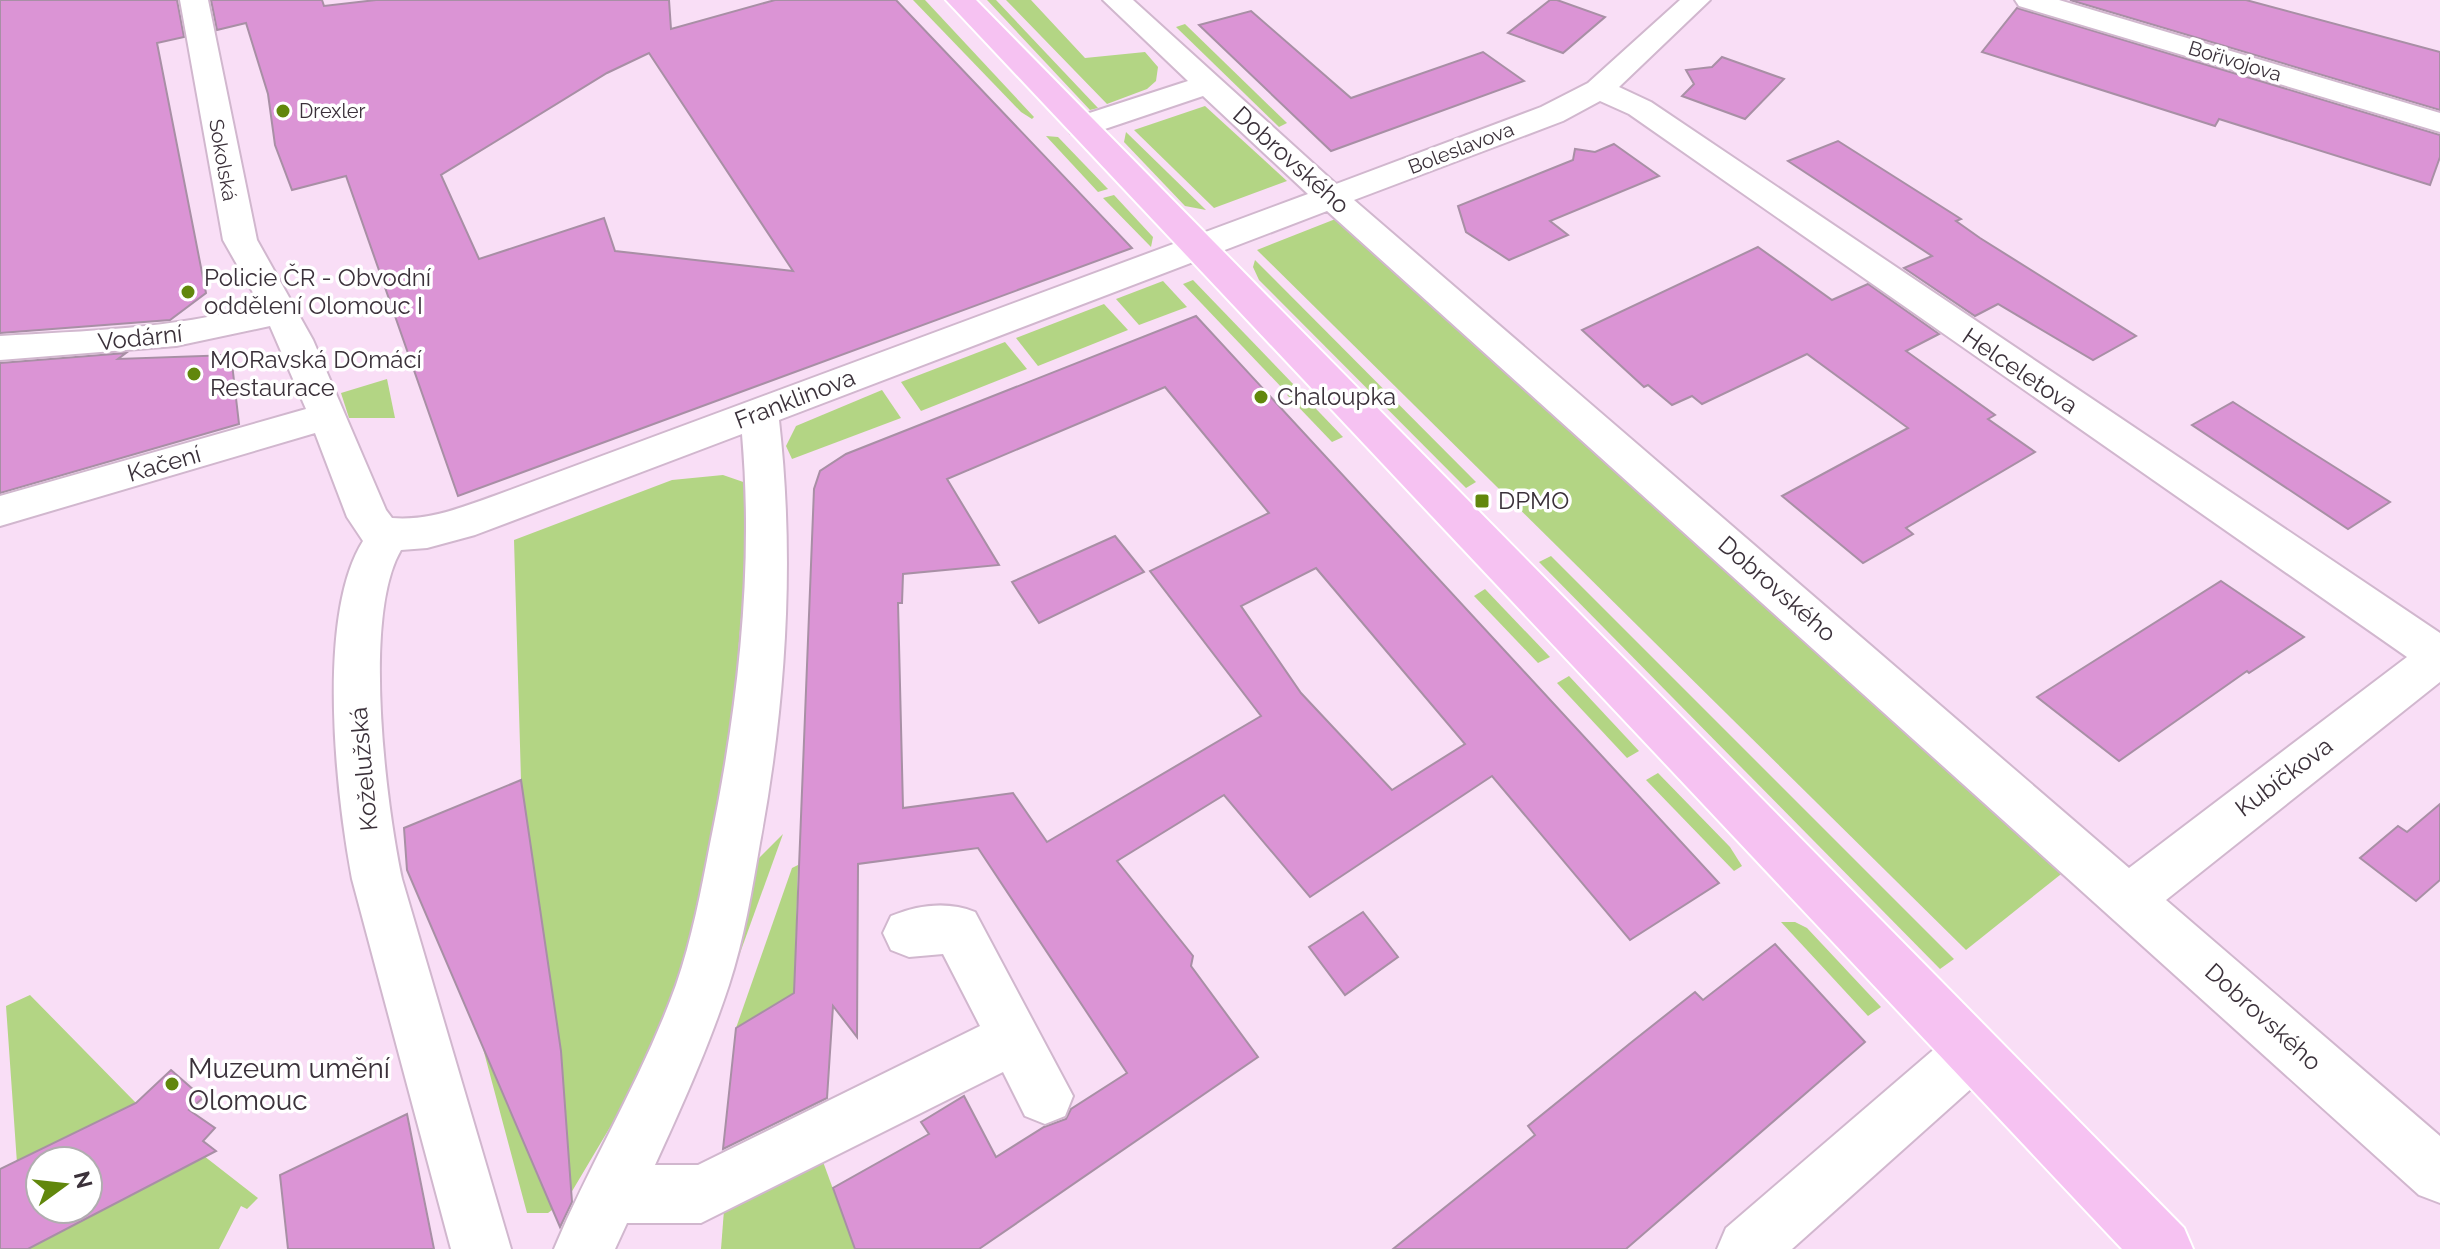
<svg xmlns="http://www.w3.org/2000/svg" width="2440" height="1249" viewBox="0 0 2440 1249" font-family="Raleway,sans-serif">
<rect width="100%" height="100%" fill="#f9def6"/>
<g fill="#b3d584" fill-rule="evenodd">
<polygon points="913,0 925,0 1034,117 1032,119 1021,112"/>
<polygon points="987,0 996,0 1098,108 1090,110"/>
<polygon points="1006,0 1031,0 1085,58 1145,52 1158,67 1156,81 1147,89 1107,104"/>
<polygon points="1185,24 1287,123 1279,127 1176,27"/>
<polygon points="1205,106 1287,181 1214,208 1134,130"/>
<polygon points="1126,132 1206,210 1185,206 1124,142"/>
<polygon points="1046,136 1058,137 1108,189 1098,192"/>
<polygon points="1114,195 1153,237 1151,247 1103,198"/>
<polygon points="1338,218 2065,871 1966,950 1257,250"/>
<polygon points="1255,260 1476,482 1466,488 1259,280 1253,267"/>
<polygon points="1193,280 1295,386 1284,390 1183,284"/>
<polygon points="1163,281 1187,307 1139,325 1116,299"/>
<polygon points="1104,304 1128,330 1038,366 1016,338"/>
<polygon points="1005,342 1027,369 921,411 901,382"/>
<polygon points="387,379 395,418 349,418 341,393"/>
<polygon points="882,390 901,418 792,459 786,446 796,426"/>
<polygon points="1298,390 1343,437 1332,442 1287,395"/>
<polygon points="723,475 752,485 728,774 717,849 667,1021 628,1097 568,1198 548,1213 527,1213 481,1041 561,1051 521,780 514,540 672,480"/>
<polygon points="1551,556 1954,959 1940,969 1539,562"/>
<polygon points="1485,589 1550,657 1538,663 1474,596"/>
<polygon points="1569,676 1639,751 1627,758 1557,683"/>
<polygon points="1658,773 1730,847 1742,866 1734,871 1646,780"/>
<polygon points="783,834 731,978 757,860"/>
<polygon points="798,865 794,993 736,1028 792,868"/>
<polygon points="1781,922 1795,922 1807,928 1881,1007 1868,1016"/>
<path d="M30 995 136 1103 258 1198 247 1209 241 1206 219 1249H23L6 1006ZM40 1161H88V1209H40Z"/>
<polygon points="822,1159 855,1249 721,1249 724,1210"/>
</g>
<g fill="#db94d5" stroke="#a88fa5" stroke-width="2" fill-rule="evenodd">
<polygon points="0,0 177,0 184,37 157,43 206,293 170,320 0,333"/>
<path d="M211 0H322L324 6 376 0H669L671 29 775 0H896L1132 248 458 496 346 176 292 190 275 145 268 94 246 23 217 30ZM649 53 793 271 615 251 604 218 479 259 441 175 607 73Z"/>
<polygon points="1550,0 1557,0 1605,17 1563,53 1508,33"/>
<polygon points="2070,0 2246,0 2440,52 2440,110"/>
<polygon points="2017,8 2440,135 2440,157 2430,185 2219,119 2215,126 1982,52"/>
<polygon points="1251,11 1351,98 1483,52 1524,81 1331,151 1199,25"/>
<polygon points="1722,57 1784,79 1745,119 1682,96 1694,84 1686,70 1712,67"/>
<polygon points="1838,141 1961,219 1956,221 1980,238 2136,336 2093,360 1998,304 1975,316 1904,268 1932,256 1788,161"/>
<polygon points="1614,144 1659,176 1550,221 1568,235 1509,260 1466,232 1458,206 1573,160 1575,149 1595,152"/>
<polygon points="1758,247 1832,300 1868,284 1939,334 1906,351 1995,415 1988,419 2035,452 1906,528 1913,534 1863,563 1782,496 1908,428 1807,354 1702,404 1692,396 1672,405 1648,385 1644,387 1582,330"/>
<path d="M1196 316 1719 883 1630 940 1492 776 1310 897 1224 795 1117 861 1193 956 1191 966 1258 1057 979 1249H855L833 1188 929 1134 921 1122 964 1096 996 1157 1044 1127 1066 1119 1071 1109 1127 1073 978 848 858 864 857 1037 833 1006 827 1098 723 1149 736 1028 794 993 814 489 820 471 846 454ZM1165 387 1269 513 1150 571 1261 716 1047 842 1013 793 903 808 898 603H902L903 574 999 565 947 479ZM1316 568 1465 744 1392 790 1301 693 1241 606Z"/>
<polygon points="126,353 118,359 231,355 239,424 0,493 0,363"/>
<polygon points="2233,402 2303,447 2390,502 2348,529 2192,425"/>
<polygon points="1115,536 1144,572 1039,623 1012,582"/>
<polygon points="2221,581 2304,637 2249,673 2247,671 2119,761 2037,697"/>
<polygon points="521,780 561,1051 572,1202 560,1227 407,870 404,828"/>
<polygon points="2440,804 2440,880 2416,901 2360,858 2398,826 2407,832"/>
<polygon points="1363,912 1398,957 1345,995 1309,947"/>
<polygon points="1775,944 1865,1042 1626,1249 1393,1249 1535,1135 1528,1126 1633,1041 1695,992 1703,1000"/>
<path d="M171 1070 203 1098 189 1110 215 1128 203 1141 216 1151 28 1249H0V1169L136 1103ZM40 1161H88V1209H40Z"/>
<polygon points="407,1114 434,1249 288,1249 280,1175"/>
</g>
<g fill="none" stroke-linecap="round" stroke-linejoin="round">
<g stroke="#d1b7ce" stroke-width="4">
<g id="minor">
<path d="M180 0H208L257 240 313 340 386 510 392 518C428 521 460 508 494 496L1308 194 1203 96 1093 133H1071L1066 126 1071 119 1188 81 1103 0H1133L1336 184 1541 107 1588 83 1680 0H1710L1619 87 1651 102 2440 633V682L2166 900 2440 1136V1203L2419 1195 1327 211 779 420C795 561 786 703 760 843 752 890 744 939 729 985 709 1046 682 1106 655 1165H698L980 1026 943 954 909 957 891 950 883 933 891 916C918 905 948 901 975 912L1073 1096 1065 1116 1045 1124 1025 1116 1003 1072 701 1223H627L615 1249H554C591 1160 643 1077 676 985 692 939 701 891 710 844 738 709 754 571 742 434L475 535 427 548 401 550C362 616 386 804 402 879L511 1249H451L352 879C336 793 316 616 363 541L347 517 315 433 0 526V496L306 409 270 326 176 346 0 360V336C87 331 175 329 260 305L223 240ZM1600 101 1629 114 2407 657 2129 868 1354 200 1563 121Z"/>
<polygon points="2015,0 2059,0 2440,113 2440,132 2019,6"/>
<polygon points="1972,1025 1991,1033 2000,1052 1991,1071 1792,1249 1717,1249 1726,1228 1953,1033"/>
</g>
</g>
<g stroke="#fff" stroke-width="4">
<polygon id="major" points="946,0 976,0 2184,1228 2193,1249 2122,1249"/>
</g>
<use href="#minor" fill="#fff" fill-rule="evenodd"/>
<use href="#major" fill="#f6c2f2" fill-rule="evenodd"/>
</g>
<g fill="#61870c" stroke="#fff" stroke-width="3">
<circle cx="283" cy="111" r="8"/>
<circle cx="188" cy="292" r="8"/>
<circle cx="194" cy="374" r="8"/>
<circle cx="1261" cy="397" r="8"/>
<rect x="1474" y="493" width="16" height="16" rx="4"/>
<circle cx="172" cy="1084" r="8"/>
</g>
<g text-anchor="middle" stroke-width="7" stroke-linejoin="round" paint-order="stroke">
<g font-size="20" fill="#3b313a" stroke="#fff">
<text transform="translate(2235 61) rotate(17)" y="7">Bořivojova</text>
<text transform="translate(1461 148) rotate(-21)" y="7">Boleslavova</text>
<text transform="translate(223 160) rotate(80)" y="7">Sokolská</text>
</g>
<g font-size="20" fill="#3b313a" stroke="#fff" text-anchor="start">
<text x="299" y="118">Drexler</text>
</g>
<g font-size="24" fill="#3b313a" stroke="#fff">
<text transform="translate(1291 160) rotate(42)" y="8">Dobrovského</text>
<text transform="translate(140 338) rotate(-6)" y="8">Vodární</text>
<text transform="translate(2020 371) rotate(34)" y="8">Helceletova</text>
<text transform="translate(795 399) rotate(-21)" y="8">Franklinova</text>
<text transform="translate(164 464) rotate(-16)" y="8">Kačení</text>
<text transform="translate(1777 589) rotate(41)" y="8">Dobrovského</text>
<text transform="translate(364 769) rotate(-95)" y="8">Koželužská</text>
<text transform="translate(2284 777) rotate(-37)" y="8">Kubíčkova</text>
<text transform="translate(2263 1017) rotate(42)" y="8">Dobrovského</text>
</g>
<g font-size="24" fill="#3b313a" stroke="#fff" text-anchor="start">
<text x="204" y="286">Policie ČR - Obvodní<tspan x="204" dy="28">oddělení Olomouc I</tspan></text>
<text x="210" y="368">MORavská DOmácí<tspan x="210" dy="28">Restaurace</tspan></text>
<text x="1277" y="405">Chaloupka</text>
<text x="1498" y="509">DPMO</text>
</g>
<g font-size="28" fill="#3b313a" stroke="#fff" text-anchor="start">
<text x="188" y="1078">Muzeum umění<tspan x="188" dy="32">Olomouc</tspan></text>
</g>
</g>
<g transform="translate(64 1185) rotate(75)"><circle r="38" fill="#ffffff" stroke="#b1adb0" stroke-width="2"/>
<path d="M0-6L14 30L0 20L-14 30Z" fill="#61870c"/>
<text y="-12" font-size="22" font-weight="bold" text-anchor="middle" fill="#3b313a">N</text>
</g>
</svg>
